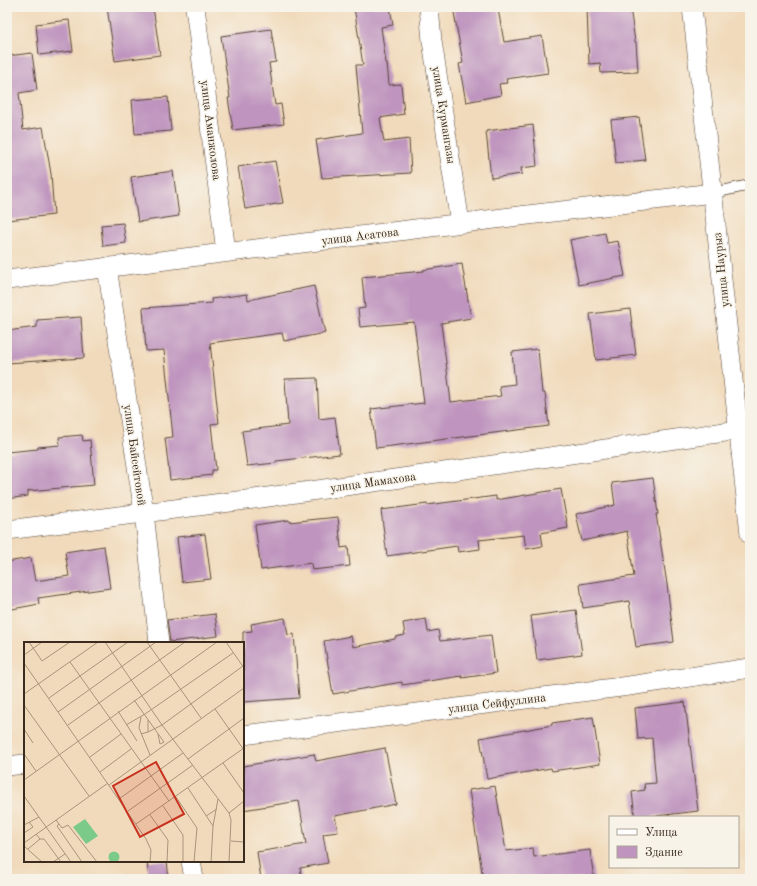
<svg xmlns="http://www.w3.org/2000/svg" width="757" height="886" viewBox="0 0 757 886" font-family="'Old Standard TT',serif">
<rect width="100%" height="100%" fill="#f7f3e8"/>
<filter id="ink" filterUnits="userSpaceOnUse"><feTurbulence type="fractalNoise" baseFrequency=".025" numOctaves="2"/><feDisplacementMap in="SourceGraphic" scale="8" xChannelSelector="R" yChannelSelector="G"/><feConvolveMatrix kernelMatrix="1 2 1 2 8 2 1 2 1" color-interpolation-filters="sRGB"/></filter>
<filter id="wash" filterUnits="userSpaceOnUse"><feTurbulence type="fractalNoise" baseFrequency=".012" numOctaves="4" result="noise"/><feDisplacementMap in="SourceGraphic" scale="16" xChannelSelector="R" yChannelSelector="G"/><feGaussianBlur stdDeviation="0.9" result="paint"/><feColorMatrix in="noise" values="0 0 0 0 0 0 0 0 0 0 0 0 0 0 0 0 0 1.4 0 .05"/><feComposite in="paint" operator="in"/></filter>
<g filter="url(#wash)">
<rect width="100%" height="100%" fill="#f1dabb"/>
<g id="blocks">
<g fill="#bf95bf">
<polygon points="107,7 153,7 160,55 115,61"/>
<polygon points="354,7 390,7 393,25 381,27 386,63 387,63 389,85 401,84 404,114 380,118 384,142 409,139 411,173 322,178 316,140 362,133 356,65 363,65"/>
<polygon points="453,7 487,7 488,11 498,9 504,42 542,36 548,73 506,79 507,83 499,84 501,95 466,102 459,64 463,63"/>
<polygon points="587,7 630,7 635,42 636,42 638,72 601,73 600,63 589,64"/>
<polygon points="69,20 73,51 39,55 36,24"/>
<polygon points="271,29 276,62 269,63 275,105 281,104 284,124 233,130 228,98 230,98 221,36"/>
<polygon points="32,53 37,90 19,93 23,130 43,127 51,174 54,215 7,220 7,56"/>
<polygon points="168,97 171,131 135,134 132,100"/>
<polygon points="639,117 645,160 616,163 611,120"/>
<polygon points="533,125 537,166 521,168 522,174 491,178 486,131"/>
<polygon points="275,161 283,203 245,209 238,167"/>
<polygon points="173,171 179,216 138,222 131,177"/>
<polygon points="123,223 126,243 103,246 101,225"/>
<polygon points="605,233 607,243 618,241 625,276 579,285 570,240"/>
<polygon points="462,264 471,318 441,323 451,402 501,396 499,386 515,384 512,352 538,349 542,393 545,393 549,426 376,448 371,409 424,403 414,322 360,327 358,309 365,308 362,277 424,271 423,270"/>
<polygon points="314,286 325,333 284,341 282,333 210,343 219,423 211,424 216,470 212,470 212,475 170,480 165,438 173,437 164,350 146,351 143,308 212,303 211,299 247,294 248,300"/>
<polygon points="630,309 636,355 596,360 590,314"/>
<polygon points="81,317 84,358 7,363 7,331 37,327 37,320"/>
<polygon points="317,378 319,419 335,417 340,454 276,461 276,463 247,466 242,431 288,425 285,379"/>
<polygon points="82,435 83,441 90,440 94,485 28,491 28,496 7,499 7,452 38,449 38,447 60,445 59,437"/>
<polygon points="653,478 658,514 656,514 667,584 674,642 636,647 629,601 583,608 580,584 634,576 627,531 582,541 576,514 615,505 612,483"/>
<polygon points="561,489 568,528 541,533 543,546 526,549 524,535 479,540 480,549 458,552 457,546 387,556 381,510 427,504 427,505 496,496 496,500"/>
<polygon points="338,517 341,548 348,547 350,566 312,570 311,563 261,570 255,525 289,520 289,522"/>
<polygon points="205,534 211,579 182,582 177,537"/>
<polygon points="104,546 110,588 38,598 39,604 7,610 7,562 31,558 35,581 69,576 65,552"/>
<polygon points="576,610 582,654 537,660 531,616"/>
<polygon points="215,614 218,636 170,642 167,620"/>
<polygon points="285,618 288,635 294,634 299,698 243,702 243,632 252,631 251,624"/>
<polygon points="426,619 428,632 438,630 440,641 491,635 496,673 462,678 462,676 402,685 402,682 333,694 324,641 351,636 353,647 395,639 395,637 405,635 403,623"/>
<polygon points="685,702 698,811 648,817 635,817 632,792 645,790 644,784 656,783 652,738 638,739 635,708"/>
<polygon points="593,717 600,764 552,771 551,768 487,779 480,738 552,725 552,723"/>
<polygon points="385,748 396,804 335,816 338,832 323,834 328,863 300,868 302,879 261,879 257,852 306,844 299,801 243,810 243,766 314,754 316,761"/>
<polygon points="495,786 506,851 533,848 534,857 590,850 594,879 483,879 469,790"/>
<polygon points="147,861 167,861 169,879 149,879"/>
</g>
</g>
</g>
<g filter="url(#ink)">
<use href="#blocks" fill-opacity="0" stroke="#564436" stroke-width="1"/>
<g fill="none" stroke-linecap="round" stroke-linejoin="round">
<g stroke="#564436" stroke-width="12">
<polyline id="service" points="713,193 750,185"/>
</g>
<g stroke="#564436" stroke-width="20">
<g id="minor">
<polyline points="195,7 226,252"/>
<polyline points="429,7 432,41 460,223"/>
<polyline points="692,7 750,534"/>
<polyline points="107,267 144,513 159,643"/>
<polyline points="7,280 511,217 713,193"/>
<polyline points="7,530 254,499 739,430"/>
<polyline points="243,735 629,686 750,668"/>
<polyline points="7,766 25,764"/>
<polyline points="191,861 194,879"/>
</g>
</g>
<use href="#service" stroke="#fff" stroke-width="10"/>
<use href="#minor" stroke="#fff" stroke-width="19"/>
</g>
</g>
<g text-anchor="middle" stroke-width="3" stroke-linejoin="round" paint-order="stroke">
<g font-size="12" fill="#3b2a1e" stroke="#f7f3e8">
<text transform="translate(444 115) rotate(81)" y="4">улица Курмангазы</text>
<text transform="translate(211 130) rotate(83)" y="4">улица Аманжолова</text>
<text transform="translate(360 236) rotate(-7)" y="4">улица Асатова</text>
<text transform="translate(721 270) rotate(-96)" y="4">улица Наурыз</text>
<text transform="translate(135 455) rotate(82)" y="4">улица Байсейтовой</text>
<text transform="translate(373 482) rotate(-8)" y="4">улица Мамахова</text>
<text transform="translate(497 703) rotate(-7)" y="4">улица Сейфуллина</text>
</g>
</g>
<g transform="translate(24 642)">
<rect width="220" height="220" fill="#f1dabb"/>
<path d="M61 177 74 194 62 202 49 185ZM84.5 215a5.5 5.5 0 1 1 11 0a5.5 5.5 0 1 1-11 0Z" fill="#7bca8a"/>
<path fill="none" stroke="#a8947c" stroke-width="1" d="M5 0 18 19 46 0M81 0 138 83 205 171 207 178 205 220M123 0 177 76M202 0 220 26M0 13 18 0M46 20 145 159M0 21 122 197 127 208 126 220M0 52 74 0M25 56 104 0M110 58 140 100 136 102 134 92M0 63 65 154M191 67 220 108M94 69 113 99M34 70 132 0M121 72 209 11M117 75 115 86 126 113M44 83 161 0M102 83 121 72M0 87 9 101M124 90 138 83 219 24M117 92 124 90V78M0 112 12 129M66 115 97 92M164 117 220 76M199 121 220 151M76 130 107 107M0 138 193 0M85 143 220 46M164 146 189 184 187 220M0 154 47 220M152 155 173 186 170 220M95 157 159 111M139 164 159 193V220M104 169 169 123M205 171 220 159M126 173 144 198 143 220M182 174 193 167M32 178 38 186 44 183 73 220M35 182 33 184 58 220M112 182 220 106M0 183 15 175M189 184 194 157M0 191 9 185 5 180M16 197H20L37 220M207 199 220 200M0 201 84 141M0 204 18 220M4 207 16 197 12 192M29 220 41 212"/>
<path fill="#c8321e" fill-opacity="0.15" stroke="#c8321e" stroke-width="2" d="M132 120 160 172 116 195 89 144Z"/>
<rect width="220" height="220" fill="none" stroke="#3b2a1e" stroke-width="2"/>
</g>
<rect width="757" height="886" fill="none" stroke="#f7f3e8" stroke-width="24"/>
<rect x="609" y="816" width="130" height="52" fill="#f7f3e8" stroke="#aca397"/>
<rect x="617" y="829" width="20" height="6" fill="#ffffff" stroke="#aca397"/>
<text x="645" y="836" font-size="12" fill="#3b2a1e">Улица</text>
<rect x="617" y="846" width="20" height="12" fill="#bf95bf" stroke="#aca397"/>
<text x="645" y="856" font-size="12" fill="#3b2a1e">Здание</text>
</svg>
